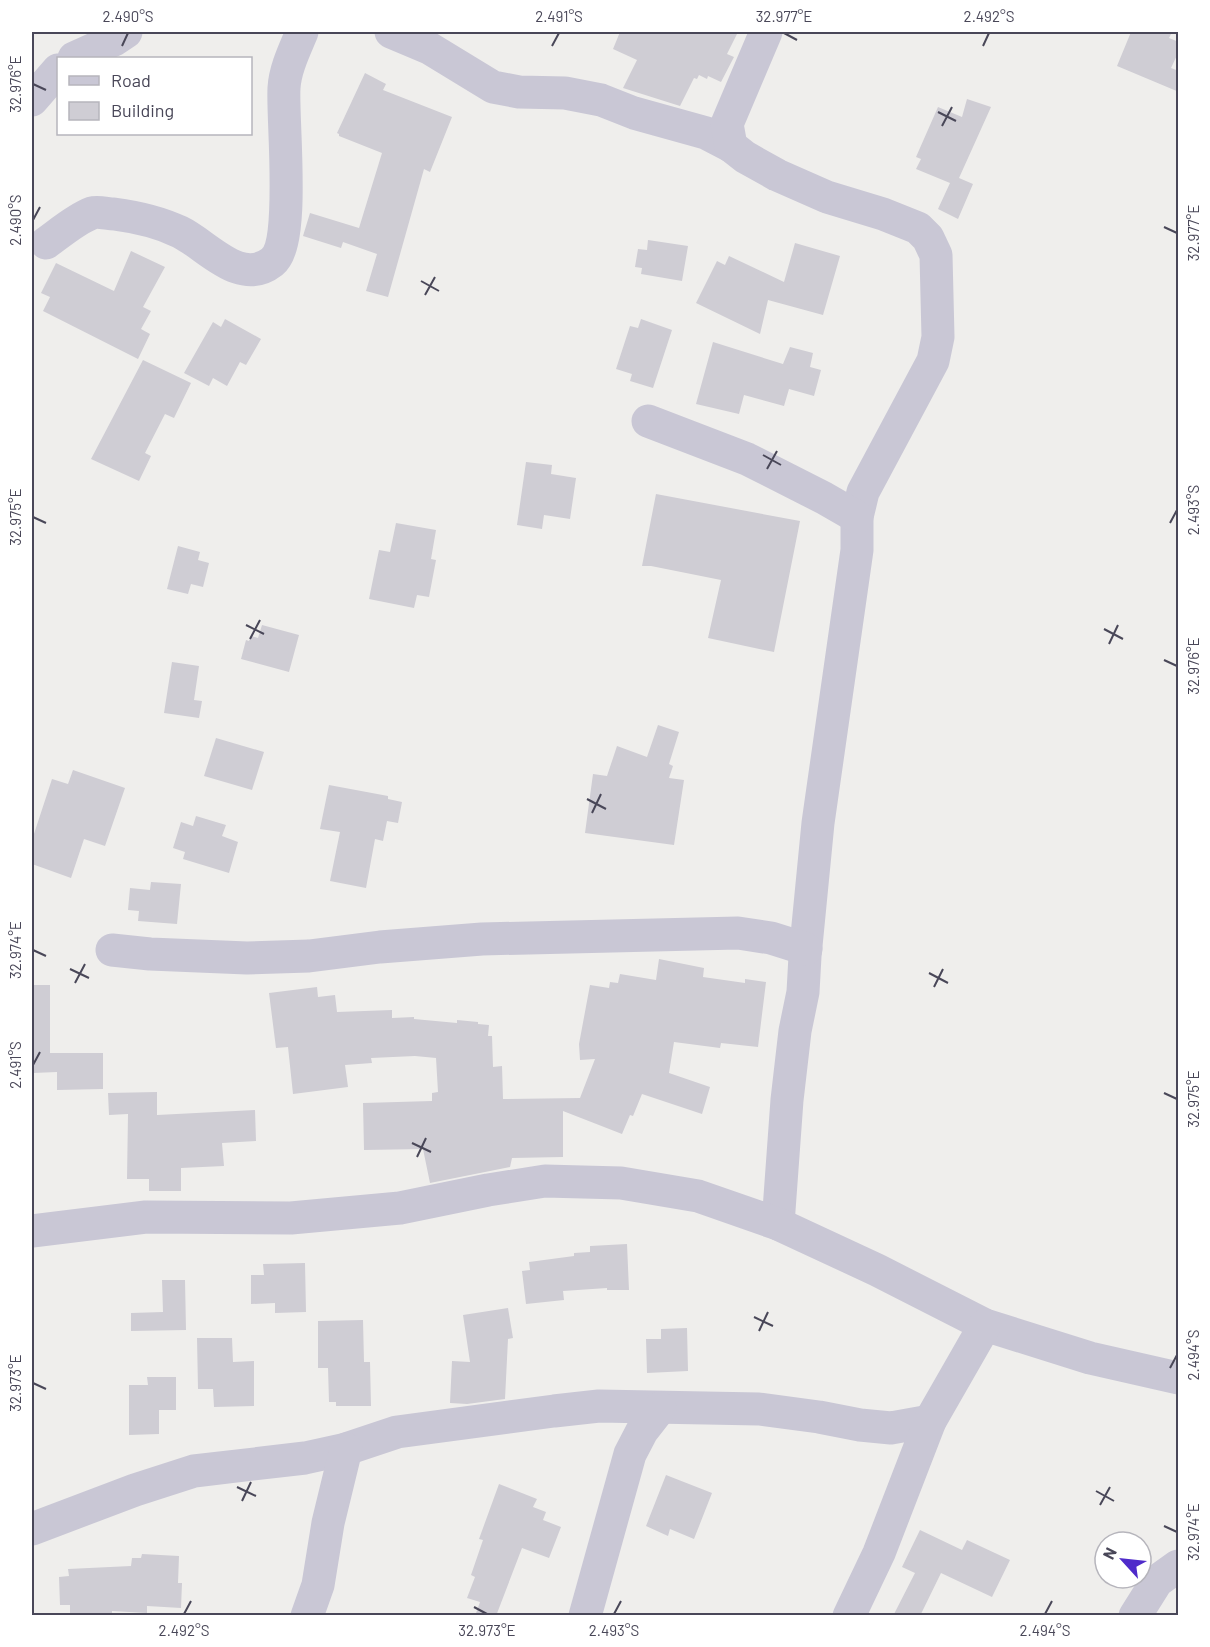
<svg xmlns="http://www.w3.org/2000/svg" width="1210" height="1647" viewBox="0 0 1210 1647" font-family="Barlow,sans-serif">
<rect width="100%" height="100%" fill="#efeeec"/>
<g fill="#cfcdd4">
<polygon points="620,32 738,32 727,54 734,57 721,82 708,76 707,79 699,75 697,79 694,78 680,106 623,88 637,60 613,49"/>
<polygon points="1131,32 1172,32 1169,38 1179,42 1179,51 1171,68 1179,71 1179,92 1117,66"/>
<polygon points="365,73 386,84 383,90 452,117 430,172 424,169 388,297 366,291 377,254 343,242 341,248 303,236 310,213 359,228 382,153 339,136 339,134 337,133"/>
<polygon points="967,99 991,107 959,178 973,184 958,219 938,209 950,183 916,169 921,159 916,157 938,107 962,117"/>
<polygon points="648,240 688,246 682,281 641,274 642,268 635,267 638,249 647,250"/>
<polygon points="795,243 840,256 823,315 768,300 760,334 696,303 717,261 725,265 729,256 784,282"/>
<polygon points="131,251 165,267 143,307 151,311 141,329 150,334 138,359 43,311 50,297 41,293 56,263 114,291"/>
<polygon points="225,319 261,339 246,365 240,362 227,386 213,378 209,386 184,373 213,322 221,327"/>
<polygon points="641,319 672,330 653,388 630,381 632,374 616,369 630,326 638,328"/>
<polygon points="713,342 783,364 790,347 813,353 810,367 821,370 814,396 789,389 784,406 744,395 739,414 696,404"/>
<polygon points="143,360 191,383 174,418 165,414 145,453 151,456 139,481 91,459"/>
<polygon points="526,462 552,465 551,474 576,478 570,519 544,515 542,529 517,525"/>
<polygon points="656,494 800,521 774,652 708,638 721,580 651,566 642,566"/>
<polygon points="396,523 436,530 431,559 436,560 429,597 417,595 414,608 369,599 379,550 390,552"/>
<polygon points="178,546 200,552 198,560 209,563 203,587 191,584 188,594 167,589"/>
<polygon points="262,625 299,635 289,672 241,659 246,640 249,641 251,636 258,638"/>
<polygon points="172,662 199,666 194,700 202,701 199,718 164,713"/>
<polygon points="658,725 679,732 669,764 673,766 669,778 684,780 674,845 585,833 593,774 607,776 617,746 647,757"/>
<polygon points="216,738 264,752 252,790 204,776"/>
<polygon points="73,770 125,788 105,846 84,839 71,878 32,864 32,840 52,779 68,784"/>
<polygon points="329,785 388,796 388,799 402,802 398,823 387,821 383,841 375,839 366,888 330,881 340,832 320,829"/>
<polygon points="196,816 226,825 222,836 238,842 229,873 183,859 185,852 173,848 181,822 193,826"/>
<polygon points="151,882 181,884 177,924 138,921 139,911 128,910 130,888 150,890"/>
<polygon points="659,959 704,968 703,977 745,983 745,979 766,982 758,1047 721,1043 720,1048 674,1042 669,1073 710,1087 702,1114 642,1094 633,1116 630,1115 622,1134 563,1111 563,1157 512,1158 510,1167 430,1183 423,1149 364,1150 363,1103 432,1101 432,1093 438,1092 436,1058 415,1056 371,1058 372,1063 345,1065 348,1087 293,1094 288,1047 276,1048 269,993 317,987 318,997 335,995 337,1012 392,1010 392,1018 414,1017 414,1019 457,1023 457,1020 478,1022 478,1024 489,1025 488,1036 492,1036 493,1067 502,1066 503,1099 580,1098 595,1059 580,1060 579,1044 590,985 609,988 610,982 618,983 620,974 656,980"/>
<polygon points="32,985 50,985 50,1053 103,1053 103,1089 57,1090 57,1072 33,1073"/>
<polygon points="157,1092 157,1115 255,1110 256,1141 222,1143 224,1166 181,1168 181,1191 149,1191 149,1179 127,1179 128,1114 109,1115 108,1093"/>
<polygon points="627,1244 629,1290 607,1290 607,1288 563,1291 564,1300 526,1304 522,1271 530,1270 529,1262 574,1256 574,1253 590,1252 590,1246"/>
<polygon points="305,1263 306,1312 275,1313 275,1303 251,1304 251,1275 264,1275 263,1264"/>
<polygon points="162,1280 185,1280 186,1330 131,1331 131,1313 163,1312"/>
<polygon points="508,1308 513,1338 508,1339 505,1399 467,1404 450,1403 452,1361 470,1362 463,1315"/>
<polygon points="363,1320 364,1362 370,1362 371,1406 336,1406 336,1402 329,1402 328,1368 318,1368 318,1321"/>
<polygon points="687,1328 688,1371 647,1373 646,1339 661,1339 661,1329"/>
<polygon points="197,1338 232,1338 233,1362 254,1361 254,1406 214,1407 213,1389 198,1389"/>
<polygon points="147,1377 176,1377 176,1410 159,1410 159,1434 129,1435 129,1385 148,1385"/>
<polygon points="666,1475 712,1493 694,1539 670,1529 668,1536 646,1526"/>
<polygon points="499,1484 537,1499 533,1507 546,1512 543,1520 561,1527 549,1558 522,1548 496,1616 475,1616 480,1602 467,1598 475,1577 471,1575 483,1540 479,1539"/>
<polygon points="920,1530 962,1550 967,1540 1010,1560 992,1597 941,1573 920,1616 893,1616 915,1573 902,1567"/>
<polygon points="142,1554 179,1556 178,1583 182,1583 181,1608 147,1606 147,1613 112,1611 112,1616 70,1616 70,1605 60,1605 59,1577 69,1576 68,1569 131,1566 132,1558 141,1558"/>
</g>
<g fill="none" stroke-linecap="round" stroke-linejoin="round">
<g stroke="#c9c7d5" stroke-width="33">
<polyline points="391,32 429,48 493,87 519,92 565,93 601,100 634,113 706,133 731,146"/>
<polyline points="766,32 727,124 731,146 745,157 777,175 827,197 883,214 918,228 928,238 936,255 938,337 933,361 863,492 857,517 857,550 818,823 805,956 803,992 795,1031 787,1100 778,1224"/>
<polyline points="74,58 114,40 126,32"/>
<polyline points="32,100 58,70"/>
<path d="M46 243C60 233 76 219 92 213 98 211 108 214 114 214 137 217 159 222 180 232 207 245 240 287 272 262 296 243 282 120 284 88 285 69 295 49 302 32"/>
<polyline points="648,421 747,459 824,498 857,517"/>
<polyline points="112,950 150,954 247,958 309,956 380,947 482,939 738,933 771,938 806,949"/>
<polyline points="32,1231 146,1217 291,1218 400,1208 488,1190 545,1181 621,1183 698,1196 778,1224 877,1270 985,1325 1090,1358 1178,1378"/>
<polyline points="32,1529 135,1490 194,1471 305,1458 346,1449 397,1432 554,1411 599,1406 759,1409 819,1417 860,1425 891,1428 930,1421"/>
<polyline points="307,1616 318,1585 328,1523 346,1449"/>
<polyline points="585,1616 630,1454 642,1431 660,1408"/>
<polyline points="849,1616 879,1553 930,1421 985,1325"/>
<polyline points="1135,1616 1157,1581 1178,1566"/>
</g>
</g>
<path fill="none" stroke="#494758" stroke-width="2" d="M784 33 797 40M122 46 128 33M552 46 559 33M983 46 989 33M33 84 46 90M938 112 956 121M942 126 952 107M33 220 40 207M1164 227 1177 233M421 281 439 291M425 295 435 277M763 455 781 465M767 469 777 451M33 517 46 523M1170 523 1177 510M246 625 264 634M1104 629 1123 639M250 639 260 620M1109 644 1118 625M1164 660 1177 666M587 799 606 809M592 813 601 794M33 950 46 956M70 969 89 978M929 973 948 983M75 983 85 964M934 987 943 969M33 1065 40 1052M1164 1093 1177 1099M412 1143 431 1152M417 1157 426 1138M754 1317 773 1326M759 1331 768 1312M1170 1368 1177 1355M33 1383 46 1389M237 1487 256 1496M1096 1491 1114 1501M242 1501 251 1482M1100 1505 1110 1487M1164 1526 1177 1532M474 1607 487 1614M184 1614 191 1601M614 1614 621 1601M1045 1614 1052 1601"/>
<rect width="1210" height="1647" fill="none" stroke="#ffffff" stroke-width="66"/>
<rect x="57" y="57" width="195" height="78" fill="#ffffff" stroke="#b6b5bc" stroke-width="1.5"/>
<rect x="69" y="76" width="30" height="9" fill="#c9c7d5" stroke="#b6b5bc" stroke-width="1.5"/>
<text x="111" y="87" font-size="18" fill="#494758">Road</text>
<rect x="69" y="102" width="30" height="18" fill="#cfcdd4" stroke="#b6b5bc" stroke-width="1.5"/>
<text x="111" y="117" font-size="18" fill="#494758">Building</text>
<g transform="translate(1123 1560) rotate(297)"><circle r="28" fill="#ffffff" stroke="#b6b5bc" stroke-width="1.5"/>
<path d="M0-4.5L10 22L0 15L-10 22Z" fill="#4f2bca"/>
<text y="-9" font-size="16" font-weight="bold" text-anchor="middle" fill="#494758">N</text>
</g>
<rect x="33" y="33" width="1144" height="1581" fill="none" stroke="#494758" stroke-width="2"/>
<g font-size="15" text-anchor="middle" fill="#494758">
<text x="128" y="22">2.490°S</text>
<text x="559" y="22">2.491°S</text>
<text x="784" y="22">32.977°E</text>
<text x="989" y="22">2.492°S</text>
<text transform="translate(16 84) rotate(-90)" y="5">32.976°E</text>
<text transform="translate(16 220) rotate(-90)" y="5">2.490°S</text>
<text transform="translate(1194 233) rotate(-90)" y="5">32.977°E</text>
<text transform="translate(1194 510) rotate(-90)" y="5">2.493°S</text>
<text transform="translate(16 517) rotate(-90)" y="5">32.975°E</text>
<text transform="translate(1194 666) rotate(-90)" y="5">32.976°E</text>
<text transform="translate(16 950) rotate(-90)" y="5">32.974°E</text>
<text transform="translate(16 1065) rotate(-90)" y="5">2.491°S</text>
<text transform="translate(1194 1099) rotate(-90)" y="5">32.975°E</text>
<text transform="translate(1194 1355) rotate(-90)" y="5">2.494°S</text>
<text transform="translate(16 1383) rotate(-90)" y="5">32.973°E</text>
<text transform="translate(1194 1532) rotate(-90)" y="5">32.974°E</text>
<text x="184" y="1636">2.492°S</text>
<text x="487" y="1636">32.973°E</text>
<text x="614" y="1636">2.493°S</text>
<text x="1045" y="1636">2.494°S</text>
</g>
</svg>
